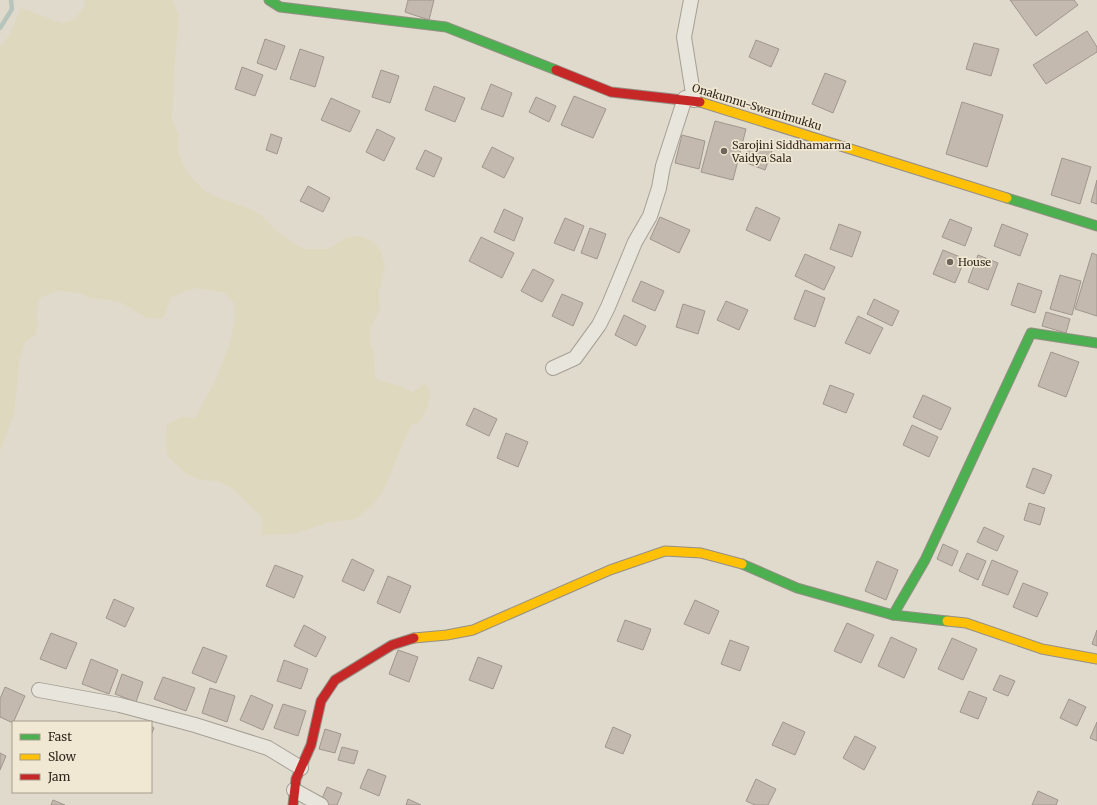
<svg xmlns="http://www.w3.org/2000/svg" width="1097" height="805" viewBox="0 0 1097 805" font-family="Merriweather,serif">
<rect width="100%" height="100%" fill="#e0dacc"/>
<polygon fill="#ded8be" points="85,0 172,0 178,12 179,18 175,58 172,120 178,132 178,149 182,162 188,173 204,190 216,197 251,209 263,217 279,233 304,249 329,249 347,237 360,236 373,241 381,251 385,265 379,293 380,308 370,330 371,344 374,354 375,379 406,388 412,393 422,385 427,385 430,392 428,406 419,422 412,425 406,436 384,490 372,506 355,519 331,522 292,534 262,535 261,516 229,486 216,481 197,479 186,474 168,457 165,443 167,424 181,417 195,418 217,377 230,342 235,320 234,303 224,293 197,288 184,291 171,298 166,313 161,319 147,318 120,302 90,298 79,293 57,291 40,298 36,313 38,324 35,336 26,341 20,358 14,413 0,452 0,47 9,36 21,8 62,23 75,19 84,7"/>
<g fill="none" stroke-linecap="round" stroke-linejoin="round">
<polyline stroke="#b7c5bc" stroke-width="4.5" points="0,28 12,9 11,0"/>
</g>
<g fill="#c3b9ae" stroke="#a0968c">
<polygon points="408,0 434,0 429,20 405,12"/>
<polygon points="1010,0 1074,0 1078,5 1036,36"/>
<polygon points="1087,31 1097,47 1097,52 1046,84 1033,65"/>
<polygon points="265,39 285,46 276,70 257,63"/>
<polygon points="756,40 779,49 771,67 749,57"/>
<polygon points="974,43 999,49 991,76 966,69"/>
<polygon points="300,49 324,57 315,87 290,79"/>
<polygon points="242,67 263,75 255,96 235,89"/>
<polygon points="381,70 399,76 390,103 372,97"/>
<polygon points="825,73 846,81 833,113 812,104"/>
<polygon points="491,84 512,93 503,117 481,109"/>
<polygon points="434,86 465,98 455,122 425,110"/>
<polygon points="574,96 606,109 593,138 561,125"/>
<polygon points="536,97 556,106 549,122 529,112"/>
<polygon points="331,98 360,111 350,132 321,120"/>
<polygon points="962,102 1003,115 987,167 946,154"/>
<polygon points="715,121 746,129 733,180 701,172"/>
<polygon points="377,129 395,138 384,161 366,152"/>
<polygon points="271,134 282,138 277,154 266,150"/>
<polygon points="682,135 705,141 699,169 675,163"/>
<polygon points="750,144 772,151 765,170 744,162"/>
<polygon points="492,147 514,158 504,178 482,167"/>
<polygon points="425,150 442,158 434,177 416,169"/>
<polygon points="1062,158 1091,167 1080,204 1051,195"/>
<polygon points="1097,180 1097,204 1091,202"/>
<polygon points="308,186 330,198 323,212 300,201"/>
<polygon points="756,207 780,218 770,241 746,230"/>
<polygon points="504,209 523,218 514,241 494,232"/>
<polygon points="660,217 690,230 679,253 650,239"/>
<polygon points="565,218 584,226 574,251 554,243"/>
<polygon points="950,219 972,228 965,246 942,237"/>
<polygon points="839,224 861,232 852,257 830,249"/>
<polygon points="1002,224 1028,234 1020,256 994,246"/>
<polygon points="590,228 606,234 597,259 581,253"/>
<polygon points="481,237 514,253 502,278 469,261"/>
<polygon points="943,250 965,259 955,283 933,274"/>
<polygon points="1092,253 1097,255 1097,316 1075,309"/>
<polygon points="805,254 835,267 824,290 795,276"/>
<polygon points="978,255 998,263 988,290 968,282"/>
<polygon points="533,269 554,280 542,302 521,291"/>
<polygon points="1060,275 1081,281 1072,315 1050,309"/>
<polygon points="641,281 664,291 655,311 632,301"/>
<polygon points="1018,283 1042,291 1035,313 1011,305"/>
<polygon points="805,290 825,298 815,327 794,319"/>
<polygon points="562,294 583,303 573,326 552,316"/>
<polygon points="874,299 899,311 892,326 867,314"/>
<polygon points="726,301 748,310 739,330 717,320"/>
<polygon points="683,304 705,311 698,334 676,327"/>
<polygon points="1046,312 1070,319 1066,333 1042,326"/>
<polygon points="624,315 646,326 636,346 615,335"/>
<polygon points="858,316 883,328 870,354 845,343"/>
<polygon points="1051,352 1079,362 1066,397 1038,386"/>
<polygon points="830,385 854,394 846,413 823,404"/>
<polygon points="923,395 951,408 941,430 913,417"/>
<polygon points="474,408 497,419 489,436 466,425"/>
<polygon points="912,425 938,437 929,457 903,445"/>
<polygon points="506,433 528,442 518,467 497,458"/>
<polygon points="1033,468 1052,475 1044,494 1026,487"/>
<polygon points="1029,503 1045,508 1040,525 1024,520"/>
<polygon points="984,527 1004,536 997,551 977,542"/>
<polygon points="943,544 958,551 952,566 937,559"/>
<polygon points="967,553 986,561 978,580 959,571"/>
<polygon points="352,559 374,570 364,591 342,581"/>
<polygon points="992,560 1018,571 1008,595 982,585"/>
<polygon points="877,561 898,570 886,600 865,591"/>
<polygon points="275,565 303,576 294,598 266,586"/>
<polygon points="388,576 411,586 400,613 377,603"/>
<polygon points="1023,583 1048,593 1037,617 1013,607"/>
<polygon points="114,599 134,608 125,627 106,618"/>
<polygon points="695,600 719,611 709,634 684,624"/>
<polygon points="625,620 651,629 643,650 617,641"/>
<polygon points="847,623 874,635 861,663 834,651"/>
<polygon points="304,625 326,637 316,657 294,646"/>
<polygon points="1097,630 1097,646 1092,644"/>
<polygon points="51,633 77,643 66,669 40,659"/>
<polygon points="891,637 917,649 904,678 878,666"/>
<polygon points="952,638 977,649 963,680 938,669"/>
<polygon points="730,640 749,647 740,671 721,664"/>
<polygon points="203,647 227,656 216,683 192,673"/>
<polygon points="398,650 418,657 409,682 389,674"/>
<polygon points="478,657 502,666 493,689 469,680"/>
<polygon points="91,659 118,670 109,694 82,684"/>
<polygon points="284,660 308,669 301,689 277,681"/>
<polygon points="122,674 143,682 136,702 115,694"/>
<polygon points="1000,675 1015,681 1008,696 993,690"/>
<polygon points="163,677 195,688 186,711 154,699"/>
<polygon points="5,687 25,696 13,723 0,717 0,699"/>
<polygon points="210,688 235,696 227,722 202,713"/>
<polygon points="969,691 987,698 978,719 960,712"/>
<polygon points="251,695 273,705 263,730 240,720"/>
<polygon points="1069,699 1086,707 1077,726 1060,718"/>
<polygon points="283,704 306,711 298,736 274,728"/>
<polygon points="783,722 805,732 795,755 772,745"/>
<polygon points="1097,722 1097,741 1090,738"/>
<polygon points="151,726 154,728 151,735"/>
<polygon points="613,727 631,735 623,754 605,747"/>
<polygon points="325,729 341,734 335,753 319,749"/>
<polygon points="855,736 876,747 864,770 843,758"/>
<polygon points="342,747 358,751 354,764 338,760"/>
<polygon points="0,753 6,756 0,770"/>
<polygon points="368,769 386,776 379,796 360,788"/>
<polygon points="756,779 776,789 768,805 755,805 746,801"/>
<polygon points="327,787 342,793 337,805 325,805 320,803"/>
<polygon points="1038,791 1058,800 1056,805 1032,805"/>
<polygon points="408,799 421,805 406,805"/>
<polygon points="53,800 65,805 51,805"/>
</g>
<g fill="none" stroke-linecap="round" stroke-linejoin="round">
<g stroke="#a59f96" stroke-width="16">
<g id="street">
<polyline points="691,0 684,37 694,100"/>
<polyline points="553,368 575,358 599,325 608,307 635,242 650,216 659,188 663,166 685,98"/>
<polyline points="39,690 120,705 195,725 268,748 301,768"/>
<polyline points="294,790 321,805"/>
</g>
</g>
<g stroke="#958f85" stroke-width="11">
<g id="fast">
<polyline points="269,0 280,7 446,27 556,70"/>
<polyline points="1007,198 1097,226"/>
<polyline points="742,564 797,588 893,615 947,621"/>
<polyline points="893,615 925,560 1031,333 1097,343"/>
</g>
</g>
<g stroke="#958f85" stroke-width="11">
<g id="slow">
<polyline points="700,102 1007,198"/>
<polyline points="947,621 966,623 1042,649 1097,659"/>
<polyline points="414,638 447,635 473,630 610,570 665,551 701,553 742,564"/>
</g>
</g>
<g stroke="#958f85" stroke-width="11">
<g id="jam">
<polyline points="556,70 611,92 700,102"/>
<polyline points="293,805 296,779 311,745 321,701 335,680 392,645 414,638"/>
</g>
</g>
<use href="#street" stroke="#e8e5dd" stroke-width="14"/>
<use href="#fast" stroke="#4caf50" stroke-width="9"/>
<use href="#slow" stroke="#ffc107" stroke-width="9"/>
<use href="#jam" stroke="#c62828" stroke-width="9"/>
</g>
<g fill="#70665c" stroke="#f1e8d3" stroke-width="1.5">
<circle cx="724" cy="151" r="4"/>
<circle cx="950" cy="262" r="4"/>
</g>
<g text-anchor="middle" stroke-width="3.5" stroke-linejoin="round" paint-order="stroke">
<g font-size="11" fill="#33281f" stroke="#f1e8d3">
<text transform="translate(757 107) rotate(17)" y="4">Onakunnu-Swamimukku</text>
</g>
<g font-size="11" fill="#33281f" stroke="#f1e8d3" text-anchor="start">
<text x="732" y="149">Sarojini Siddhamarma<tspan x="732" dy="13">Vaidya Sala</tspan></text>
<text x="958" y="266">House</text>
</g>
</g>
<rect x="12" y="721" width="140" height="72" fill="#f1e8d3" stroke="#a59b8b"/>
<rect x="20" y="734" width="20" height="6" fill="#4caf50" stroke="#a59b8b"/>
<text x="48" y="741" font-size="12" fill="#33281f">Fast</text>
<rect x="20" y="754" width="20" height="6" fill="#ffc107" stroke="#a59b8b"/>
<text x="48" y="761" font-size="12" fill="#33281f">Slow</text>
<rect x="20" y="774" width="20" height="6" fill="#c62828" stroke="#a59b8b"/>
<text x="48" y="781" font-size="12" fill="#33281f">Jam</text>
</svg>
